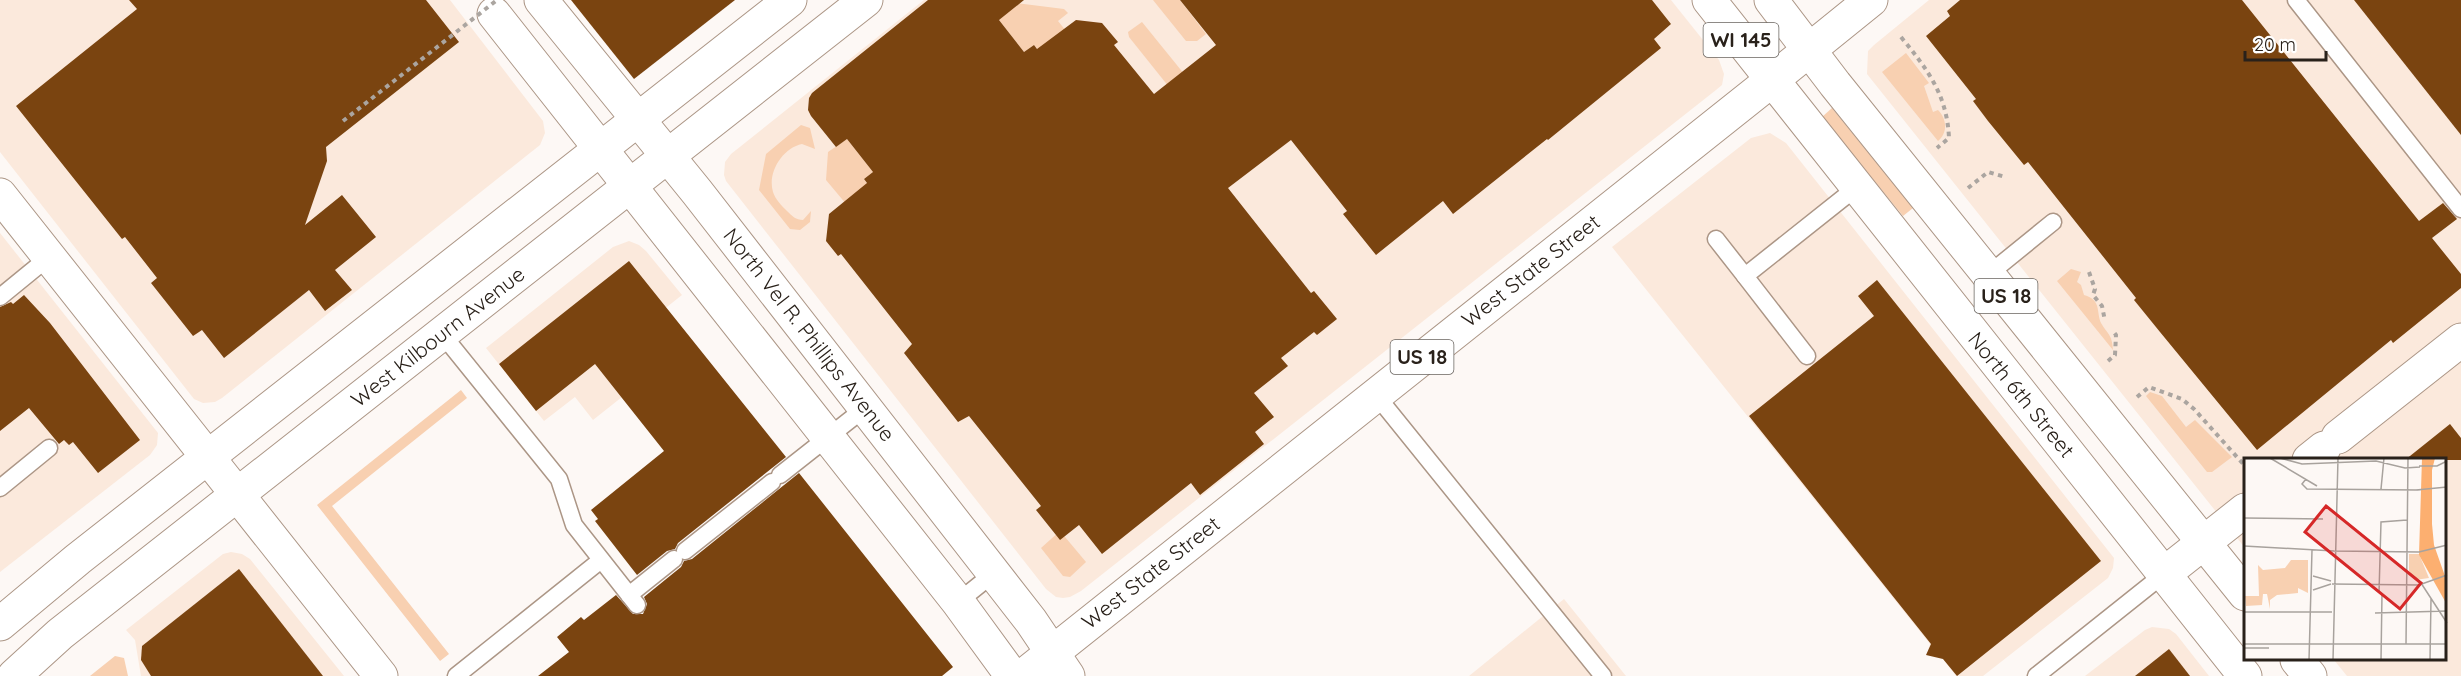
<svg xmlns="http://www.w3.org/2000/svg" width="2461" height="676" viewBox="0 0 2461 676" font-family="Quicksand,sans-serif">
<rect width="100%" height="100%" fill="#fdf8f5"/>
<g fill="#fbe9dc">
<polygon points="0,0 450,0 543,121 545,133 540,145 222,398 215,402 203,403 194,399 0,152"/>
<polygon points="924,0 1671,0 1719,60 1724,74 1722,85 1716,90 1081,591 1070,597 1063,598 1056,597 1046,589 726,181 724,175 725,162 731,154"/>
<polygon points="1929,0 2461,0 2461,676 2347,676 2334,660 2444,660 2444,460 2245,460 2245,548 1867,74 1868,51 1874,45"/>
<polygon points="1770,133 1786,143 2114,558 2113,568 2108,578 1983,676 1956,676 1943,659 1931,653 1928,650 1930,644 1612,247 1751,138"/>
<polygon points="0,233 158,433 157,445 150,455 0,572"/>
<polygon points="629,241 639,245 646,251 682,295 595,364 622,397 593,420 575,397 544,421 486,348 613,247"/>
<polygon points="231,552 242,554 250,559 344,676 141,676 135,640 126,630 223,554"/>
<polygon points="1564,599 1626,676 1469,676"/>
<polygon points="2152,627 2169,629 2176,634 2209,676 2085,676 2145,630"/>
</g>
<g fill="#f8d0b1">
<polygon points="1153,0 1180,0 1206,34 1197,41 1186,41"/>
<polygon points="1001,1 1064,9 1068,13 1058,21 1066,31 1040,52 1034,45 1024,52 999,20"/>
<polygon points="1142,22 1189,80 1173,92 1129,37 1128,32"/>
<path d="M1906 53 1929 83 1924 86 1933 112 1938 110C1947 119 1948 133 1938 141L1882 72Z"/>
<polygon points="1832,108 1913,208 1903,216 1822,117"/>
<path d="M801 125 810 128 815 149 802 144C783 148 767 172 773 192 775 199 782 206 787 211 792 216 796 220 803 220L811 211 810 222 800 230 790 229 759 190 766 154Z"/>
<polygon points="847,139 873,172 864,179 869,187 847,205 826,180 828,152"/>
<path d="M2071 269 2081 272 2077 282 2081 285 2084 295C2102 300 2096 312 2101 323 2108 335 2112 334 2113 350L2057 281Z"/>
<polygon points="461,390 467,398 332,506 449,654 440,661 317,505"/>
<polygon points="2150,392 2162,396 2186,427 2195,420 2232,457 2212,472 2207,472 2146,396"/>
<polygon points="1060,531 1086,562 1070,577 1063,576 1041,548"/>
<polygon points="115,656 124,658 128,676 90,676"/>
</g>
<g fill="#7a4410">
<polygon points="129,0 426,0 459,42 326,147 327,161 305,225 342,195 376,237 335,270 352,290 325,311 309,290 224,358 202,330 193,336 151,283 157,278 125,237 122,239 16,106 137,9"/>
<polygon points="571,0 735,0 634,79"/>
<polygon points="928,0 1024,0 999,20 1024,52 1034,45 1037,49 1076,20 1102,23 1118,42 1114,45 1154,94 1216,45 1180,0 1652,0 1671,24 1654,39 1661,48 1548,140 1547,139 1453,214 1443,201 1376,255 1343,214 1347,211 1291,140 1228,188 1311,293 1314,291 1337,319 1317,335 1314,332 1281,358 1288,366 1254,393 1274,417 1255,432 1264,444 1200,495 1191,483 1102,554 1079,525 1060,540 1036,510 1041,506 969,416 958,422 904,353 912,344 841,254 838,256 826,241 829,214 867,183 864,179 873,172 847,139 836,147 811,116 808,110 809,98 812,93"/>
<polygon points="1960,0 2242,0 2419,221 2443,203 2457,219 2432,238 2461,274 2461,288 2393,343 2391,340 2257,450 2160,332 2134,300 2136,298 2028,162 2024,165 1988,121 1973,101 1976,99 1926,36 1950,16 1947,11"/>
<polygon points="2354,0 2461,0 2461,135 2392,48"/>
<polygon points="629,261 786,457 678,543 675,549 667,551 637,575 595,521 598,519 591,510 664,451 595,364 536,411 499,364"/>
<polygon points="1877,280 2101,561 1957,676 1943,659 1926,655 1931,644 1749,416 1874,316 1858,296"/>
<polygon points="24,295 50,323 140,440 98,473 73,442 69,445 64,440 59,444 29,408 0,431 0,307 11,302 13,304"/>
<polygon points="2450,424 2461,438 2461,460 2405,460"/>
<polygon points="799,473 953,667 942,676 538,676 569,652 557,637 581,617 584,620 616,595 633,614 643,614 647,604 644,597 681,567 684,561 692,559"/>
<polygon points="239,569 323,676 151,676 141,660 142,646"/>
<polygon points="2169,649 2190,676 2135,676"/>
</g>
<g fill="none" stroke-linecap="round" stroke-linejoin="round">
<g stroke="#ac9686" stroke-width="19">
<g id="lane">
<polyline points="2296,0 2461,209"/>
<polyline points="1716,239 1745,276"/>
<polyline points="1989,274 2053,222"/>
<polyline points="0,297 49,257"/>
<polyline points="442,334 559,479 574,525 637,605"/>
<polyline points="1807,356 1745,276 1857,187"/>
<polyline points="1376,395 1603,676"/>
<polyline points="780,475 865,408"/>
<polyline points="0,488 49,448"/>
<polyline points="685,551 772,482"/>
<polyline points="629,595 674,559"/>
<polyline points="958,602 994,573"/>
<polyline points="456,676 601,560"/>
<polyline points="2036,676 2164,574"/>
</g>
</g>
<g stroke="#ac9686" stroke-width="35">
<g id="secondary">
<polyline points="541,0 697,192 1031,621 1068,676"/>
<polyline points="494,14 958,602 1012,676"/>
<polyline points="1772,80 1871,0"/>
<polyline points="0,195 381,676"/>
<polyline points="0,624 78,559 790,0"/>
<polyline points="14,676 60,634 866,0"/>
</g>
</g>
<g stroke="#ac9686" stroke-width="35">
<g id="primary">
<polyline points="1709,0 2245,676"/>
<polyline points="1771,0 1835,84 2245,594"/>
<polyline points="2338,437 2461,340"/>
<polyline points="2309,460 2324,448"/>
<polyline points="2164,574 2245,510"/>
<polyline points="2297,660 2310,676"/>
<polyline points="1023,676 1772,80"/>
</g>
</g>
<g stroke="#aba5a0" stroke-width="4" stroke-dasharray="4.5 4.5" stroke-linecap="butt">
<path d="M1901 37C1927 69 1947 94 1949 138L1937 148"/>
<polyline points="1968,188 1988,172 2005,177"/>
<polyline points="2089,272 2095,289 2093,295 2102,306 2105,321"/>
<polyline points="2108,361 2115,355 2116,335 2113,331"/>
<polyline points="2137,397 2149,387 2182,399 2194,409 2245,466"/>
</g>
<use href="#lane" stroke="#fff" stroke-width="16"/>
<use href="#secondary" stroke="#fff" stroke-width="33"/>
<use href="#primary" stroke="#fff" stroke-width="33"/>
<polyline stroke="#aba5a0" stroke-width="4" stroke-dasharray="4.5 4.5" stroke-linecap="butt" points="343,121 497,0"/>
</g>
<g text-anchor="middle" stroke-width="6" stroke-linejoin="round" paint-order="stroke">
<g fill="#fff" stroke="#69645f" stroke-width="1.5">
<rect x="1703.5" y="23" width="75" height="34" rx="4.5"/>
<rect x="1974.5" y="279" width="63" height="34" rx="4.5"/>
<rect x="1390.5" y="340" width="63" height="34" rx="4.5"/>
</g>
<g font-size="20" font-weight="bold" fill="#29211a">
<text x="1741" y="47">WI 145</text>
<text x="2006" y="303">US 18</text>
<text x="1422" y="364">US 18</text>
</g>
<g font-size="21" fill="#29211a" stroke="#fff">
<text transform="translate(1531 271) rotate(-38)" y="7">West State Street</text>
<text transform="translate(809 335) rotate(52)" y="7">North Vel R. Phillips Avenue</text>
<text transform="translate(438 337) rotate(-38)" y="7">West Kilbourn Avenue</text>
<text transform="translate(2021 395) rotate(51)" y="7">North 6th Street</text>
<text transform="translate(1151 573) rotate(-38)" y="7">West State Street</text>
</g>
</g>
<g transform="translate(2244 458)">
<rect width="202" height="202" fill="#fdf8f5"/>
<path d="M165 96H175L185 120 171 122 165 113ZM47 102H64V135L54 130V135L33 137 26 142V151L23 136H19L18 147 2 148 1 138H15L14 107 19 112 41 110Z" fill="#f8d0b1"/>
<path d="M178 0H191L188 12V66L190 87 202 121V145L175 97Z" fill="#fcaf70"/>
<path fill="none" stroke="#a8a29d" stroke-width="1.5" d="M26 0 73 28M36 0 58 6 132 3 161 10 176 9M175 8H193L203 3M62 21 58 26 63 31 175 32M137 31 140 0M172 32 203 29M0 60 79 61M0 88 90 93M90 93 175 94 203 87M163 93 164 0M69 118 87 123M177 125 203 165M88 126 175 127 203 117M69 132 87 126M135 135 137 64 163 62M0 154H88M131 155 203 153M0 186H203M162 186 163 93M0 190H25M65 202 68 92M89 202 94 0M137 202 138 136M186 202 187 141"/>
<path fill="#d62828" fill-opacity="0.15" stroke="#d62828" stroke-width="3" d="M82 48 177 125 156 151 61 74Z"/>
<rect width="202" height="202" fill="none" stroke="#29211a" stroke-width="3"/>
</g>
<path d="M2245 51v9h81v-9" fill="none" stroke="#29211a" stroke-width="3"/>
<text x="2254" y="51" font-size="18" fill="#29211a" stroke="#ffffff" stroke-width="4.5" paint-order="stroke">20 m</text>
</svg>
